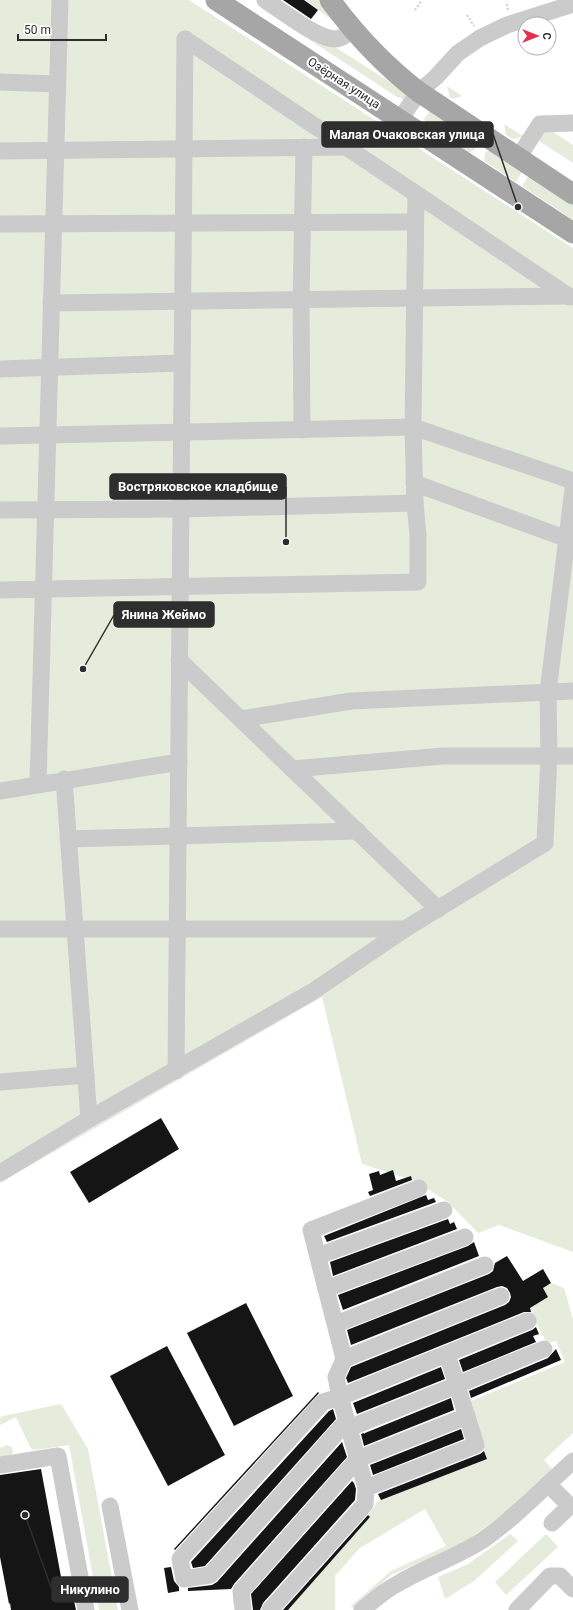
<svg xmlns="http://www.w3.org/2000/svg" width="573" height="1610" viewBox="0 0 573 1610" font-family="Roboto,sans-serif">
<rect width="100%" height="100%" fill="#fff"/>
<g fill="#e6ecdc">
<polygon points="0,0 189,0 573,248 573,1252 499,1225 478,1233 448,1202 415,1181 362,1164 322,997 0,1183"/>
<polygon points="305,0 321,0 340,26"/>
<polygon points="268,4 407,93 410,95 405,100 397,97 264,10 262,8"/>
<polygon points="447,86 462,96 456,98 450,98"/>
<polygon points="430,111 478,143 475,149 471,152 468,152 427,124 424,119"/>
<polygon points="504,124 523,136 522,137 513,139 506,135"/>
<polygon points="547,128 573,145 573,163 539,141"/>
<polygon points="490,149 524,169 516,182 484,161 485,153"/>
<polygon points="530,173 573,201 573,220 522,186"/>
<polygon points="551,1283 564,1288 573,1319 573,1433 544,1460 553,1470 507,1511 464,1543 391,1575 354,1609 351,1606 391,1571 446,1546 425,1509 360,1548 335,1576 335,1610 288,1610 370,1517 368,1515 378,1501 487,1459 468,1402 565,1362 556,1341 547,1343 528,1309 548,1297 543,1288"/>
<polygon points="61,1404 88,1449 118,1610 99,1610 69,1445 35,1450 32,1449 30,1447 16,1417 0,1425 0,1418 3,1416"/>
<polygon points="7,1445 12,1447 13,1453 10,1455 0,1457 0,1448"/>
<polygon points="510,1534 518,1541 474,1581 445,1599 438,1577 468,1564"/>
<polygon points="546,1534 558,1547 506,1595 495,1582"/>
</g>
<g fill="#151515">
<polygon points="283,0 304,0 318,10 311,19"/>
<polygon points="161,1118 179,1149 89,1203 70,1172"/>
<polygon points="393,1170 396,1181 411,1176 412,1180 370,1196 368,1192 373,1190 369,1174 379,1171 380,1175"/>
<polygon points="426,1195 428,1200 434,1198 436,1202 327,1242 324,1236"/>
<polygon points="448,1219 450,1224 454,1222 457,1229 333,1276 330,1262"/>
<polygon points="474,1242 479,1256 343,1310 338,1295 468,1246"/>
<polygon points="507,1256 523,1281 543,1269 551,1283 543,1288 548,1297 530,1308 531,1312 524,1312 348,1383 346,1378 351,1367 505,1305 509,1302 511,1297 510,1293 507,1288 502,1286 497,1287 351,1345 347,1330 489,1274 493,1271 495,1263"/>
<polygon points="246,1303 293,1396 234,1426 187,1333"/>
<polygon points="536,1327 539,1334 533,1336 536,1342 463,1372 459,1360 532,1330"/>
<polygon points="167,1346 225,1455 168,1486 110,1376"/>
<polygon points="556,1349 561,1360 471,1398 469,1391 548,1358"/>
<polygon points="441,1367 445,1379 357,1414 353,1403"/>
<polygon points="318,1392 319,1393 175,1550 174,1549"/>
<polygon points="451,1398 454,1410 364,1446 361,1434 364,1433 365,1434 365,1433"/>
<polygon points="333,1409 336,1419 205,1566 193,1568 191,1562 329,1411"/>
<polygon points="461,1429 464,1439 373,1475 370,1465"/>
<polygon points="342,1442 347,1457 234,1584 231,1589 188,1591 188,1588 212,1585 217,1582"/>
<polygon points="484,1451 487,1459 381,1500 378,1494 480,1454"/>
<polygon points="41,1469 64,1593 72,1592 76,1610 11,1610 10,1603 9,1604 0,1557 0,1475"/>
<polygon points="352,1481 354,1483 356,1489 355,1500 263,1603 260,1610 253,1610 251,1594"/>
<polygon points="368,1515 370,1517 288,1610 283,1610"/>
<polygon points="171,1567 174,1581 179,1587 179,1591 168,1593 164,1568"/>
</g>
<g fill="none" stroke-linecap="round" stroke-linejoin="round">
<g stroke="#cbcbcb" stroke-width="2" stroke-dasharray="2 2" stroke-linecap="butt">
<polyline points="507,4 508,11"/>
<polyline points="415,10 422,0"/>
<polyline points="467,15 474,26"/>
</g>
<g stroke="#cbcbcb" stroke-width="17">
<path d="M265 0C281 10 317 39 335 39 342 39 348 33 354 29"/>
<polyline points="185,39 570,297"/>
<polyline points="0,82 57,84"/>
<polyline points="400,119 419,92 436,77 458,53 480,38 507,25 573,4"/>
<polyline points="0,151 346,147"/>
<polyline points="518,158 540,124 573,123"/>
<polyline points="0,224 415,222"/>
<polyline points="51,303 569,296"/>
<polyline points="0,369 182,363"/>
<polyline points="302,430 301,300 304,147"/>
<polyline points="0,436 413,427 573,481"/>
<polyline points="414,483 573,541"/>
<polyline points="0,510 181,509 415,503"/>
<polyline points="0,590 418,582 418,535 415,503 413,427 416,194"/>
<polyline points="179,660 438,909"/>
<polyline points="241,719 351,701 573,691"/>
<polyline points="292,769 443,756 573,756"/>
<polyline points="64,779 89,1119"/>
<polyline points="38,784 60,0"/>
<polyline points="0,791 179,762"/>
<polyline points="68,839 358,831"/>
<polyline points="0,929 405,929"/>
<polyline points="176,1071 185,39"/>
<polyline points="0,1082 86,1075"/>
<polyline points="0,1173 89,1119 312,992 405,929 545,843 549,756 548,692 573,489"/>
<polyline points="318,1256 444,1210"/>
<polyline points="326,1289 465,1237"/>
<polyline points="336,1324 485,1265"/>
<polyline points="344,1359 501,1296"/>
<polyline points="347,1421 210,1575 184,1579 180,1559 323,1402 340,1397 528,1321"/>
<polyline points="349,1428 457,1385 544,1349"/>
<polyline points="0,1465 58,1456 86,1610"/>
<polyline points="548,1484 570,1506 552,1523"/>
<polyline points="366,1488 476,1445 447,1354"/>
<polyline points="110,1506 130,1610"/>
<polyline points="243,1610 241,1591 358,1459 467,1416"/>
<polyline points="270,1610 365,1504 366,1488 340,1397 336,1377 344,1359 311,1230 419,1188"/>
<path d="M362 1610C374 1600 385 1590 399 1583 426 1567 457 1557 483 1540 516 1517 544 1487 573 1461"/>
<polyline points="517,1610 550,1576 560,1576 573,1589"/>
</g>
<g stroke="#a6a6a6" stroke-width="21">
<polyline points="216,0 573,233"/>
<path d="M330 0C355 34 385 66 419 92L573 194"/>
</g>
</g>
<g text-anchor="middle" stroke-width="4" stroke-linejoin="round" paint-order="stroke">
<g font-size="12" fill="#2e2e2e" stroke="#fff">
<text transform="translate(344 83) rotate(33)" y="4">Озёрная улица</text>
</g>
</g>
<path fill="none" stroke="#2e2e2e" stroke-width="1.5" d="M518 207L493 134M286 542L286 487M83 669L114 615M25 1515L52 1590"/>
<g fill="#2e2e2e" stroke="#fff" stroke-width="1.5">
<circle cx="518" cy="207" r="4"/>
<circle cx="286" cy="542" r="4"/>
<circle cx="83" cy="669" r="4"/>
<circle cx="25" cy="1515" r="4"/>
</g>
<g fill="#2e2e2e" stroke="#2e2e2e" stroke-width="1.5">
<rect x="322" y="122" width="171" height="25" rx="4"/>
<rect x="110" y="474" width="176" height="25" rx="4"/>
<rect x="114" y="602" width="100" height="25" rx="4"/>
<rect x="52" y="1577" width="76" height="25" rx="4"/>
</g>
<g font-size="13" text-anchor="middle" font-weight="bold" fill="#fff">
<text x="407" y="139">Малая Очаковская улица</text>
<text x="198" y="491">Востряковское кладбище</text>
<text x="164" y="619">Янина Жеймо</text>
<text x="90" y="1594">Никулино</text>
</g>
<g transform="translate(537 36) rotate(90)"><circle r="19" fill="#ffffff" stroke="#ababab"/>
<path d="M0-3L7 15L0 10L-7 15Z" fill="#e6304f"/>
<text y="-6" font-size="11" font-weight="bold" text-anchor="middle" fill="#2e2e2e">С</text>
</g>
<path d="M18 34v6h88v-6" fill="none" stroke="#2e2e2e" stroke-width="2"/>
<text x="24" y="34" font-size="12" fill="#2e2e2e" stroke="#ffffff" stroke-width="3" paint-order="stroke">50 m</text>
</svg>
